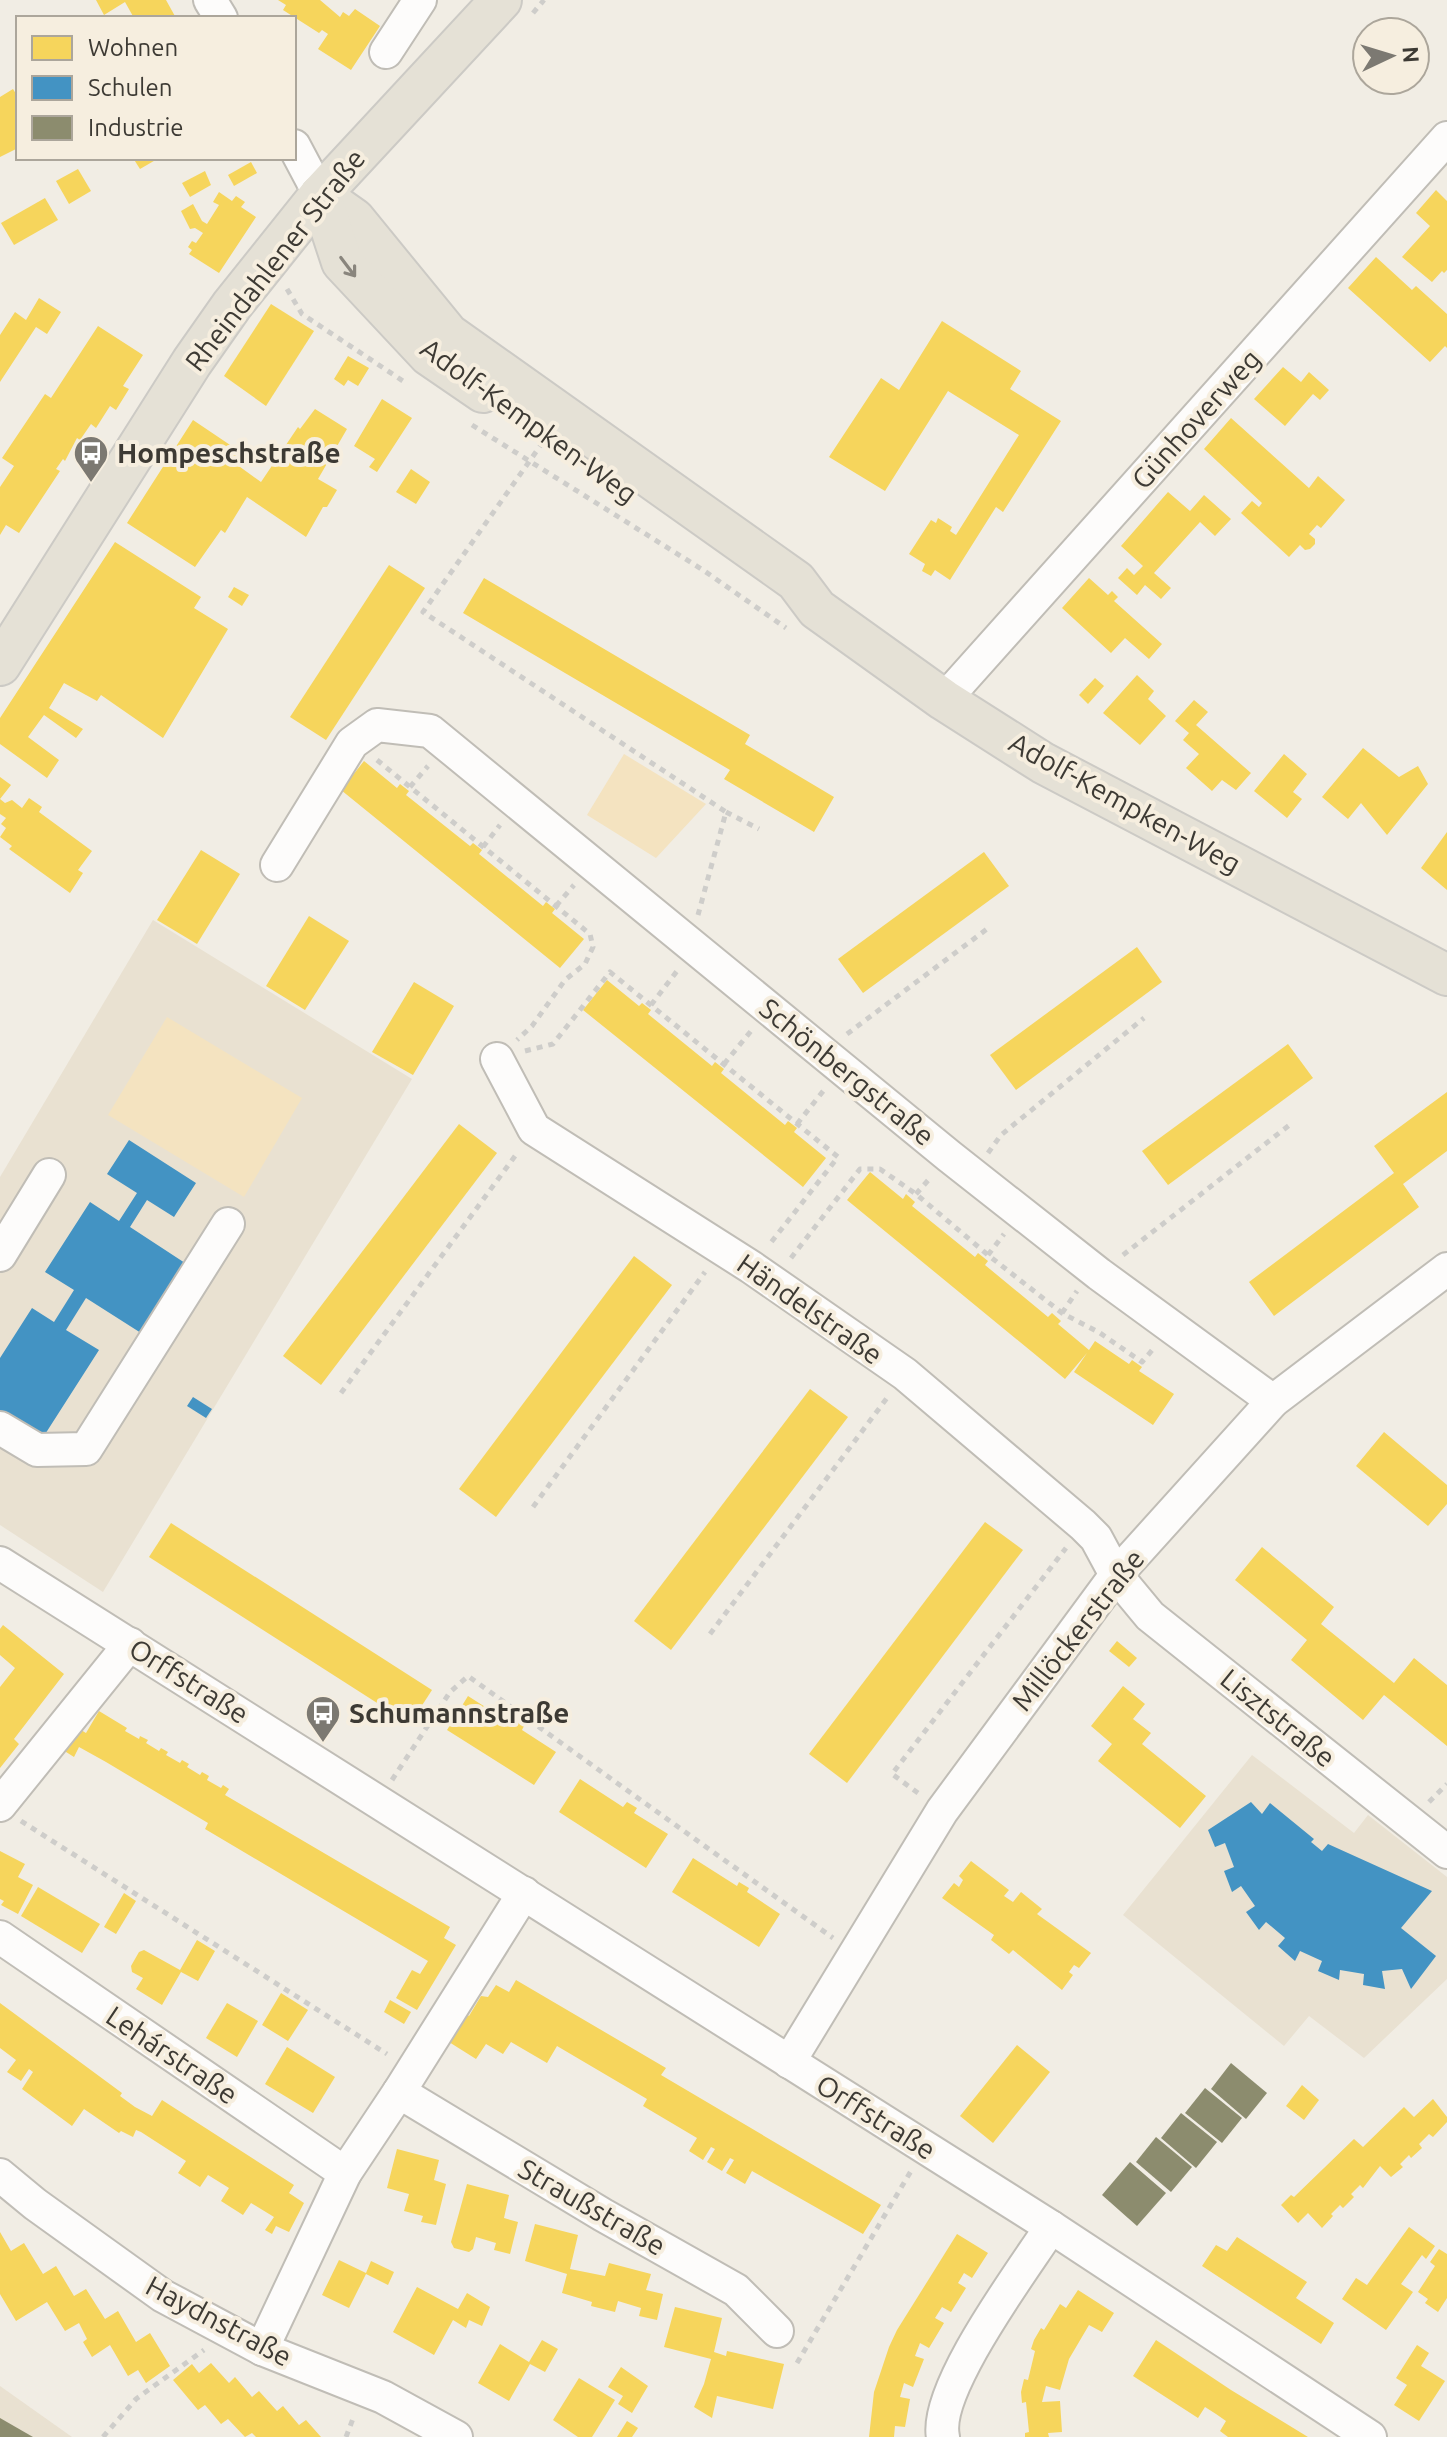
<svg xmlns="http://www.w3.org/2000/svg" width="1447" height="2437" viewBox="0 0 1447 2437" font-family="Ubuntu,sans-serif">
<rect width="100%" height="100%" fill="#f1ede4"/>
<g fill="#e9e1d1">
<polygon points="153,920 412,1079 103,1592 0,1525 0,1177"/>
<polygon points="1252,1755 1354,1833 1368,1815 1447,1877 1447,1979 1364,2058 1309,2016 1284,2046 1123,1915"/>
<polygon points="0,2386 72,2437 0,2437"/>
</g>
<g fill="#f4e3c0">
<polygon points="624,754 706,804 656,858 587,815"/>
<polygon points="167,1017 302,1098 244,1197 108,1115"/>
</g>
<g fill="#f6d55c">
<polygon points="96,0 166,0 176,18 134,18 125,2 104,15"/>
<polygon points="278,0 320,0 340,17 343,12 349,16 355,9 380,26 351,70 318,49 328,34 322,30 319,33 283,10 286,5"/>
<polygon points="13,89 18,97 18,148 0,157 0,97"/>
<polygon points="133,158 159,158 140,169"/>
<polygon points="251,162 257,173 234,186 228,175"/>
<polygon points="78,169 91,191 69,204 56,181"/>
<polygon points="205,171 211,185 190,197 182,183"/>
<polygon points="1436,190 1447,201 1447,270 1444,273 1442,271 1432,282 1402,257 1430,226 1416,213"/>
<polygon points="219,192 232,201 236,196 245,202 241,207 256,217 219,273 189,254 192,250 188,247 192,241 196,243 203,233 195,228 190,229 181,211 193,204 202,221 207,224 219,205 213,202"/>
<polygon points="45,198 58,220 14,245 1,223"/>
<polygon points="1376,257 1412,290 1416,286 1447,314 1447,348 1445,346 1430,362 1348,288"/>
<polygon points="39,298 61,312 47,334 36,327 0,382 0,335 15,312 26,320"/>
<polygon points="271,304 314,331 266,406 224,376"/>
<polygon points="942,321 1021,371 1010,389 1061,421 1003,512 996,507 950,580 935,570 931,576 922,571 925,564 909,554 931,520 936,523 938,518 952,527 950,531 956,535 1019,435 948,391 885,491 829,457 881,378 899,390"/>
<polygon points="98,326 143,355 123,386 129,389 116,410 110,406 96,428 91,424 80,440 77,438 65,461 63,459 56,469 60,471 19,533 6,525 0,535 0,487 14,466 2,458 45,394 51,398"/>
<polygon points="348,356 369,368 358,386 348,380 344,386 334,379"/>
<polygon points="1283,367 1301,382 1309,372 1329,390 1320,400 1313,394 1285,426 1254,399"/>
<polygon points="382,399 412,418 377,472 369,467 375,459 354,446"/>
<polygon points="315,409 347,429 318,479 337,490 327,507 323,507 306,537 247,497 225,533 221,530 195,567 127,523 193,420 242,453 236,464 261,482 298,427 300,429"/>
<polygon points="1231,418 1309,488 1318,476 1345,500 1321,528 1317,525 1309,534 1315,539 1315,544 1310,549 1305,550 1300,545 1289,557 1241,513 1252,501 1259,507 1262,503 1204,449"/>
<polygon points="411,469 430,482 416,504 396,492"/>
<polygon points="1168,492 1190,511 1204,495 1231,519 1215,536 1200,522 1154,573 1171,588 1161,599 1145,585 1137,595 1118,578 1127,568 1134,575 1143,566 1121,546"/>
<polygon points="115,542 201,597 194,608 228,629 163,738 101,695 97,701 64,683 49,708 83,729 76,738 44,715 28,737 59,760 47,778 0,744 0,718"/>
<polygon points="389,565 425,588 326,740 290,717"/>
<polygon points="484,578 750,735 745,744 834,797 814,832 724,779 730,770 463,613"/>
<polygon points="1089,578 1108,595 1112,591 1118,597 1114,601 1162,644 1149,659 1125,638 1111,653 1062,608"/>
<polygon points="234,587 249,595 242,606 228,597"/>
<polygon points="1137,675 1154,691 1148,699 1166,716 1140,745 1103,713"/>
<polygon points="1095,678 1104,686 1088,704 1079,695"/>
<polygon points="1194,700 1208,712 1196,725 1251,773 1236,790 1222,780 1212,791 1186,768 1199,754 1183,740 1189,733 1175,721"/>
<polygon points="1363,748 1399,777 1418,766 1428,784 1387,835 1361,803 1348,819 1322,797"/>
<polygon points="1284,754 1307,774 1293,792 1302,799 1287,818 1254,791"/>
<polygon points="364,761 397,788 400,784 409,791 406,795 470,846 473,843 482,850 479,854 543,906 546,902 555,909 552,913 584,939 560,968 341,790"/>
<polygon points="0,777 11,785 0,799 5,803 12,800 22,808 29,798 42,807 39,812 92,851 78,870 83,873 70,893 9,849 12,846 0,837 6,828 1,824 6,818 0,814"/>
<polygon points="1447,832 1447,890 1421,868"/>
<polygon points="201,850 240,874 197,944 157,920"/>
<polygon points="984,852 1009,886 863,993 838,959"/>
<polygon points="309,916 349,941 305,1010 266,986"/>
<polygon points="1137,947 1162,982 1016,1090 990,1055"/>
<polygon points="607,980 639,1006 642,1003 651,1010 648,1014 712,1066 715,1062 724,1069 721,1073 785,1125 788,1121 797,1128 794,1132 826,1158 803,1187 583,1010"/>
<polygon points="414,982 454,1006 413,1075 372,1052"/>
<polygon points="1288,1044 1313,1078 1168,1185 1142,1151"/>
<polygon points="1447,1092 1447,1151 1403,1184 1419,1207 1274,1316 1249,1282 1394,1173 1374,1146"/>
<polygon points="459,1124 497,1153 321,1385 283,1356"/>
<polygon points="870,1172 903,1199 906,1194 915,1202 912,1206 975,1257 978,1253 988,1261 985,1265 1048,1317 1052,1313 1061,1321 1058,1324 1089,1350 1095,1341 1129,1364 1132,1360 1142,1367 1139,1371 1174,1394 1153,1425 1074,1372 1087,1353 1065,1379 847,1200"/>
<polygon points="634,1256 672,1285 496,1517 459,1489"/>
<polygon points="810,1389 848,1417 671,1650 634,1621"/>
<polygon points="1384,1432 1447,1485 1447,1504 1428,1526 1356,1466"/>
<polygon points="985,1522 1023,1550 847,1783 809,1754"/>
<polygon points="171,1523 432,1690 410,1724 149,1557"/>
<polygon points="1262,1547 1334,1607 1321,1624 1394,1683 1414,1658 1447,1685 1447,1746 1384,1695 1363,1720 1291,1660 1307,1640 1235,1580"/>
<polygon points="3,1625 64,1674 14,1739 19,1744 0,1768 0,1687 15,1668 0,1655 0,1629"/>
<polygon points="1117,1641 1137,1658 1129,1667 1109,1651"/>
<polygon points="1123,1686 1145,1704 1133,1719 1151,1733 1142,1744 1206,1796 1180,1828 1098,1761 1112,1744 1091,1726"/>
<polygon points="468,1696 512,1724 514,1720 524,1726 522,1730 556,1752 534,1785 447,1730"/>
<polygon points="99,1711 127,1728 125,1731 139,1739 140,1736 148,1740 146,1743 159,1751 161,1748 168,1752 166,1755 180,1763 182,1760 189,1764 187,1767 200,1775 202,1772 209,1776 207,1780 221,1788 223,1785 229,1789 225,1795 450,1927 444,1938 456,1945 417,2010 396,1998 412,1970 420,1974 428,1961 205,1829 208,1823 106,1762 79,1747 74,1757 55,1745 71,1724 86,1733"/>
<polygon points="580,1779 623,1807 627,1802 637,1808 634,1813 668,1834 646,1868 559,1812"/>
<polygon points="0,1851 25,1864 18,1877 33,1885 18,1914 1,1905 4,1901 0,1899"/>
<polygon points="693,1858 737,1886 739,1882 749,1888 747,1892 780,1914 759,1947 672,1892"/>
<polygon points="971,1861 1009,1890 1004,1896 1013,1902 1021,1892 1042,1909 1037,1914 1091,1953 1079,1968 1074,1965 1069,1972 1073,1975 1062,1990 1013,1950 1009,1954 991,1940 994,1935 942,1898 954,1883 959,1887 963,1880 959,1876"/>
<polygon points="38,1887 100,1924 82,1953 21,1916"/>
<polygon points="124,1893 136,1901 116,1934 104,1927"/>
<polygon points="197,1940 215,1951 198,1981 181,1972 162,2005 136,1989 143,1978 132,1972 131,1966 139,1952 144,1950 180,1970"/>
<polygon points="516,1980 666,2068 661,2075 881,2205 863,2234 752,2171 745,2184 726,2173 734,2160 730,2158 722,2171 707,2162 715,2149 711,2147 703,2160 689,2151 697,2138 643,2106 647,2099 557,2046 547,2063 511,2042 503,2054 486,2044 476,2059 449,2042 466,2014 469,2016 481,1996 488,1997 496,1985 509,1992"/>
<polygon points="281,1993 308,2010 288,2041 262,2025"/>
<polygon points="390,2000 411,2012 404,2024 384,2012"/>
<polygon points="0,2003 122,2093 120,2096 135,2107 152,2116 162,2100 294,2185 289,2193 304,2203 289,2232 276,2226 272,2234 265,2230 274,2217 251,2203 243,2215 221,2201 229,2188 208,2175 200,2187 178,2173 186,2161 141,2132 136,2130 133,2137 121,2131 119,2133 84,2109 72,2126 22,2089 33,2072 29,2069 21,2081 7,2072 16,2060 0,2048"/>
<polygon points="227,2003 258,2021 237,2057 206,2038"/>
<polygon points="1017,2045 1050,2072 993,2143 960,2116"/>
<polygon points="287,2047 335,2077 313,2113 265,2084"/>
<polygon points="1302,2085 1319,2100 1304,2120 1286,2106"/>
<polygon points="1433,2099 1447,2117 1447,2122 1433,2137 1429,2134 1419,2144 1422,2148 1411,2158 1409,2155 1400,2164 1403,2167 1391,2177 1380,2166 1363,2188 1360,2185 1351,2194 1354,2197 1343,2208 1340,2205 1331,2214 1333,2216 1322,2228 1308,2213 1298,2223 1281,2205 1291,2195 1294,2197 1354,2139 1363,2147 1404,2107 1414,2117"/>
<polygon points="397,2149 439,2160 434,2180 446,2184 436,2225 421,2222 423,2216 404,2211 409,2194 387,2188"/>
<polygon points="467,2184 509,2195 504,2218 518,2222 510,2254 494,2250 496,2243 476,2237 473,2249 469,2252 454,2248 451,2242"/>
<polygon points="535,2224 578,2235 570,2269 605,2276 609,2263 651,2274 646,2290 663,2294 657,2320 639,2316 641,2308 618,2301 615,2312 591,2306 592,2302 562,2293 567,2274 525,2261"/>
<polygon points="1409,2227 1435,2246 1426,2259 1422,2255 1401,2284 1413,2292 1386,2330 1342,2299 1356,2278 1367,2285"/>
<polygon points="0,2232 11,2251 24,2243 43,2274 56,2266 74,2296 86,2289 105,2319 118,2311 136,2342 150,2333 170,2366 146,2383 138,2370 128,2376 110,2345 92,2357 83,2342 87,2339 79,2323 65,2331 47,2302 16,2321 0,2294"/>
<polygon points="957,2234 988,2253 972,2278 964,2273 958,2283 966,2288 951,2312 942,2307 935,2318 944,2323 929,2348 920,2343 915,2356 924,2359 913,2387 904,2383 900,2397 910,2399 905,2427 895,2426 894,2437 869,2437 874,2392 889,2347 897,2330"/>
<polygon points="1237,2237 1307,2282 1296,2298 1334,2323 1321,2344 1202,2266 1216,2245 1227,2251"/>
<polygon points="1439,2249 1447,2254 1447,2298 1438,2312 1425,2303 1428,2299 1418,2292 1435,2266 1430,2262"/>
<polygon points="339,2260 366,2273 371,2261 394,2272 388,2285 366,2274 349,2308 322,2295"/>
<polygon points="417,2287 458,2309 467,2293 490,2307 482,2326 469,2320 466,2328 453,2320 434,2355 393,2332"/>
<polygon points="1078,2290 1114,2313 1102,2332 1089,2325 1069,2359 1060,2390 1046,2386 1042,2402 1060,2401 1062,2432 1048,2433 1049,2437 1025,2437 1025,2433 1029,2432 1026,2402 1022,2403 1021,2392 1024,2379 1028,2380 1035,2351 1031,2349 1034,2340 1041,2328 1044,2330 1060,2304 1066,2308"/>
<polygon points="675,2307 722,2318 714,2352 726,2356 727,2351 784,2364 773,2409 717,2396 712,2418 694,2407 704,2384 711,2359 664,2347"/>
<polygon points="542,2340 558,2349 545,2372 530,2364 509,2401 478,2383 500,2344 529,2362"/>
<polygon points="1156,2340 1231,2390 1308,2437 1228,2437 1220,2431 1226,2421 1216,2414 1205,2407 1198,2418 1133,2376"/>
<polygon points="1417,2345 1429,2353 1421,2366 1445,2381 1419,2421 1394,2405 1407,2385 1396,2378"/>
<polygon points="211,2363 229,2383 235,2377 252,2397 259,2391 277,2411 283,2406 299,2425 306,2420 321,2437 256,2437 252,2433 245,2437 228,2419 221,2424 205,2405 198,2410 173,2380 192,2364 199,2373"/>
<polygon points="621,2367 648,2386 632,2413 618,2404 623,2396 608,2387"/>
<polygon points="579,2378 615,2400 592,2437 578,2437 553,2420"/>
<polygon points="627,2421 638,2428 632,2437 617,2437"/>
</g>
<g fill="#4393c3">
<polygon points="129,1140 196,1183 174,1217 147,1200 130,1227 185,1263 141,1333 86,1298 66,1330 99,1350 42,1439 0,1412 0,1358 32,1308 54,1322 74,1290 45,1272 90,1202 119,1221 137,1193 107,1174"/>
<polygon points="193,1397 212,1409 206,1418 187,1406"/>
<polygon points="1251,1802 1262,1814 1270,1803 1314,1839 1311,1842 1322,1851 1328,1844 1432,1891 1401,1928 1436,1956 1411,1989 1402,1969 1382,1971 1385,1989 1363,1985 1364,1974 1340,1970 1339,1980 1318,1971 1322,1961 1300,1951 1295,1961 1278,1946 1285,1938 1266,1922 1259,1930 1246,1912 1255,1906 1241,1886 1232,1892 1224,1871 1234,1867 1225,1843 1215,1847 1208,1830"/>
</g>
<g fill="#8c8c6e">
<polygon points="1231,2063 1267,2093 1246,2119 1211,2089"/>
<polygon points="1205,2088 1242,2118 1222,2143 1185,2113"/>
<polygon points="1181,2113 1217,2142 1196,2168 1161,2138"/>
<polygon points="1156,2137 1192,2167 1171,2192 1136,2162"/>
<polygon points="1130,2162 1166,2193 1137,2226 1102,2195"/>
<polygon points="0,2418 33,2437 0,2437"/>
</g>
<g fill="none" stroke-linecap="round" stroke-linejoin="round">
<g stroke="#c0bdb6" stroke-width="36">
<g id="minor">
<polyline points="210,0 221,18"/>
<polyline points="386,52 420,0"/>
<polyline points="294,146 320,195"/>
<polyline points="944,700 1447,138"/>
<polyline points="277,865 352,743 377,725 430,731 949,1156 1099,1274 1273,1401"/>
<polyline points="497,1059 534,1129 751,1267 905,1374 1083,1525 1096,1538 1116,1575 1150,1616 1447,1852"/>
<polyline points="0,1255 49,1175"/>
<polyline points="0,1428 37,1450 86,1449 228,1224"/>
<polyline points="0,1563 1051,2227 1370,2437"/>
<polyline points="0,1805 130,1644"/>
<polyline points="0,1937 345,2173"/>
<polyline points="789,2062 942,1811 1116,1575 1273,1401 1447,1269"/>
<polyline points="399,2092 603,2215 736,2290 777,2331"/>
<polyline points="0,2175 35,2204 163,2296 262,2349 383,2397 456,2437"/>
<polyline points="262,2349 345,2173 399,2092 524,1893"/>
<path d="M943 2437C933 2390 1023 2270 1051 2227"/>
</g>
</g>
<g stroke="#cccac5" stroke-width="44">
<g id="major">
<polyline points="320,195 354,219 448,334 796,581 817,609 944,700 1043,763 1447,975"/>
<polyline points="320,195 342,262 429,355 483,392"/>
<polyline points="0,665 192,362 232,305 320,195 501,0"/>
</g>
</g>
<g stroke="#cecdca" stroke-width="5" stroke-dasharray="6 6" stroke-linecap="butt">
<polyline points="533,13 544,0"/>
<polyline points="287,289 302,314 406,383"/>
<polyline points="472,425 703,570 786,628"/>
<polyline points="543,442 423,612 726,812 698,915"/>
<polyline points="377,760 590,934 593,947 585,964 565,980 532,1026 517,1040"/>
<polyline points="410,787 428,766"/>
<polyline points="726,812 759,829"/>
<polyline points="483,847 500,825"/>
<polyline points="556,906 574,885"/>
<polyline points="651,1005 677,971"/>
<polyline points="847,1034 987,929"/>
<polyline points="525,1051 553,1044 610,972 838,1157 769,1245"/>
<polyline points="724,1064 751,1031"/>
<polyline points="797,1124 824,1090"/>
<polyline points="988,1153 1001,1135 1144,1018"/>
<polyline points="916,1194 931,1177"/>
<polyline points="988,1255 1004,1234"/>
<polyline points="1123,1255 1292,1123"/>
<polyline points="791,1258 860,1169 880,1169 916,1194 988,1255 1062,1313 1100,1333 1142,1362 1154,1348"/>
<polyline points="1062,1313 1077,1291"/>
<polyline points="341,1393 518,1152"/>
<polyline points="533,1507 705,1272"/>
<polyline points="710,1634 887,1398"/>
<polyline points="392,1780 450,1692 468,1676 833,1938"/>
<polyline points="918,1793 892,1774 1066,1548"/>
<polyline points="1429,1802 1447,1784"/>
<polyline points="21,1821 387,2054"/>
<polyline points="797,2363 911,2171"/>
<polyline points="103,2437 136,2399 204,2350"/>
<polyline points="346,2437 354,2416"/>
</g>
<use href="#minor" stroke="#fdfcfb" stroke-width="32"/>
<use href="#major" stroke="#e5e1d6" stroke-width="40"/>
</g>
<defs><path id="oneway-shaft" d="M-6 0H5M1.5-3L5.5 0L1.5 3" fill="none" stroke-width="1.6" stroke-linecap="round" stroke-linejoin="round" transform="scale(2)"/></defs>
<use stroke="#89857d" href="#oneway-shaft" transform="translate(348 267) rotate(53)"/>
<defs>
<g id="bus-pin" transform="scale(1.8)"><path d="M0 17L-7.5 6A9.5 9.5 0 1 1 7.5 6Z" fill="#7c7972" stroke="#f6eedf"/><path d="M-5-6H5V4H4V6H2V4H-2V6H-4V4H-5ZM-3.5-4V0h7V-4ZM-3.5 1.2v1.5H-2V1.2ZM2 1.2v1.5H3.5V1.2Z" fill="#fff"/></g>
</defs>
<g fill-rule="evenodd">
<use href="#bus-pin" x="91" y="453"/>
<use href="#bus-pin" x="323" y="1713"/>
</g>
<g text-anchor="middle" stroke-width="8" stroke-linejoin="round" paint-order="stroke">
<g font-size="28" fill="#3d3a34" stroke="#f6eedf">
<text transform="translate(275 260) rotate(-52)" y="10">Rheindahlener Straße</text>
<text transform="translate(1196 419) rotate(-48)" y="10">Günhoverweg</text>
<text transform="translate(529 421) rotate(36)" y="10">Adolf-Kempken-Weg</text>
<text transform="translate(1125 803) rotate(29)" y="10">Adolf-Kempken-Weg</text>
<text transform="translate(847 1072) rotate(39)" y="10">Schönbergstraße</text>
<text transform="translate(810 1309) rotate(35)" y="10">Händelstraße</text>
<text transform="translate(1078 1630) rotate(-52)" y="10">Millöckerstraße</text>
<text transform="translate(189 1681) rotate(32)" y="10">Orffstraße</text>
<text transform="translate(1278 1718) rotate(39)" y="10">Lisztstraße</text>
<text transform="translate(172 2055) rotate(34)" y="10">Lehárstraße</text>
<text transform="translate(876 2117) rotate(32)" y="10">Orffstraße</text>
<text transform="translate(592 2207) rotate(30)" y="10">Straußstraße</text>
<text transform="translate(219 2321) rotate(28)" y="10">Haydnstraße</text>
</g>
<g font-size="28" font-weight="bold" fill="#3d3a34" stroke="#f6eedf" text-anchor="start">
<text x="117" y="463">Hompeschstraße</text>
<text x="349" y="1723">Schumannstraße</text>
</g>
</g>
<rect x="16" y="16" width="280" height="144" fill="#f6eedf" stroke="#aca69b" stroke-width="2"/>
<rect x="32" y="36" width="40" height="24" fill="#f6d55c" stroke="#aca69b" stroke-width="2"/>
<text x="88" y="56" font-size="24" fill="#3d3a34">Wohnen</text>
<rect x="32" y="76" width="40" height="24" fill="#4393c3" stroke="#aca69b" stroke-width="2"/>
<text x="88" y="96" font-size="24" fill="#3d3a34">Schulen</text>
<rect x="32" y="116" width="40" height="24" fill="#8c8c6e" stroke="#aca69b" stroke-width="2"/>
<text x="88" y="136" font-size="24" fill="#3d3a34">Industrie</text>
<g transform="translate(1391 56) rotate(86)"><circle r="38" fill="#f6eedf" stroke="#aca69b" stroke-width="2"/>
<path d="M0-6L14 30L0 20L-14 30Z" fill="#7c7972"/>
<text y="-12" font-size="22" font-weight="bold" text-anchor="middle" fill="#3d3a34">N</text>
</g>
</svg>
